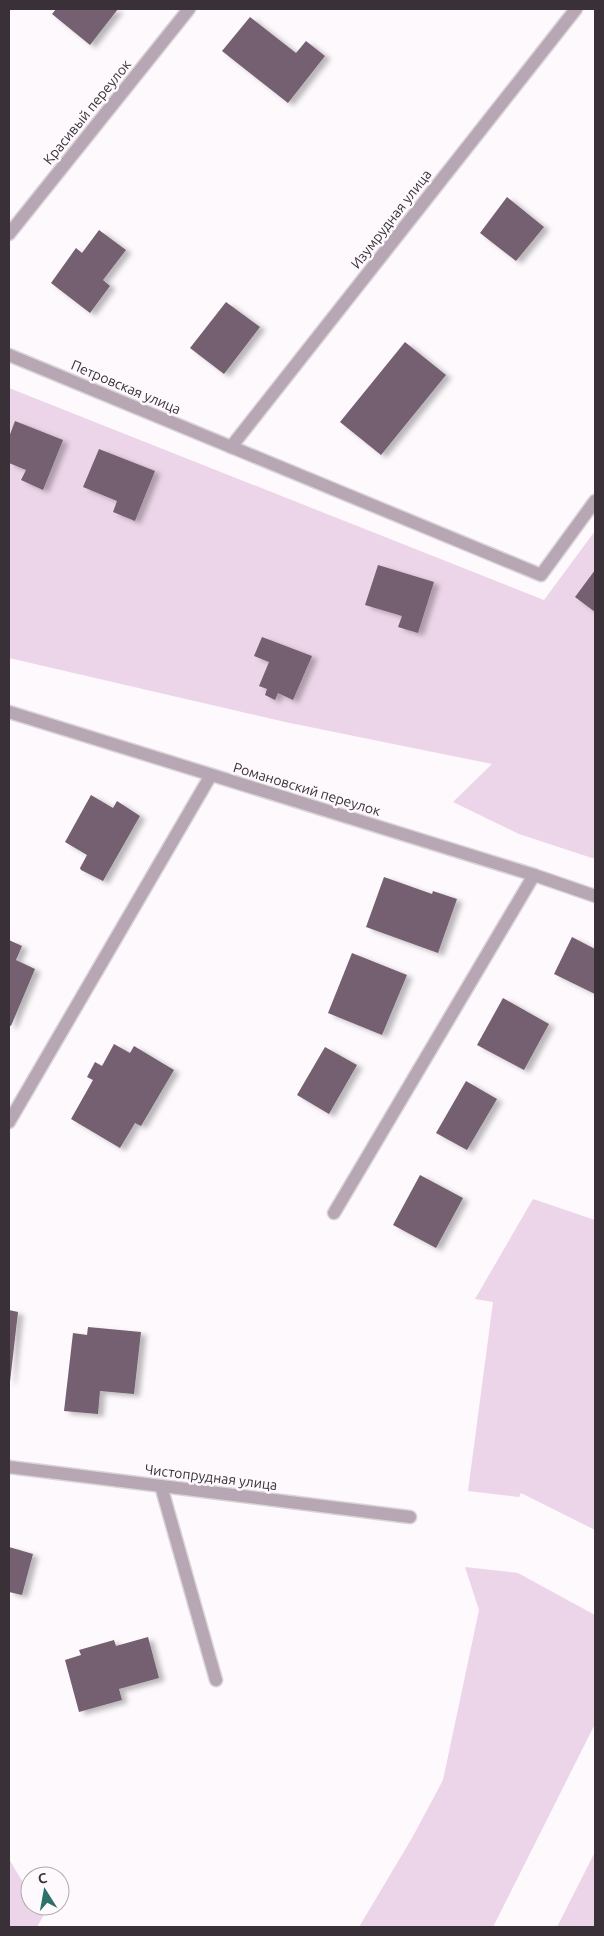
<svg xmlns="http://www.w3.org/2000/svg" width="604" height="1936" viewBox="0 0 604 1936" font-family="Ubuntu,sans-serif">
<defs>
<filter id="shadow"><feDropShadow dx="5.5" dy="3" stdDeviation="2.5" flood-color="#0004"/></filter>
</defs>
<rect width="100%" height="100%" fill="#fef9fd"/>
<g fill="#ecd5e8">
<polygon points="9,388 544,600 595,531 595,859 519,834 453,802 492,764 285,722 9,658"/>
<polygon points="533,1199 595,1220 595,1530 521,1493 519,1497 468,1491 493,1302 475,1299"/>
<polygon points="465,1567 518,1573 595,1615 595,1724 493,1927 359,1927 412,1838 443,1780 479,1610"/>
<polygon points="595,1852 595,1927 557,1927"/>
<polygon points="9,1859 30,1894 30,1906 39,1906 46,1911 37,1927 9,1927"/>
</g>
<g fill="#746071" filter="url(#shadow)">
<polygon points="56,9 118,9 90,45 52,14"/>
<polygon points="250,17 296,53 306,41 325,56 288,103 222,51"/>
<polygon points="507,197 544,227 516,261 480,233"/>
<polygon points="99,230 126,250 103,280 110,286 90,313 51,283 76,248 82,253"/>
<polygon points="226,302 260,327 224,374 190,348"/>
<polygon points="405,342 446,375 381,455 340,422"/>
<polygon points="15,421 63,440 43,490 21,480 26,470 9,463 9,437"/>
<polygon points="99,449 155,471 135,521 113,512 117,501 83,487"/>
<polygon points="378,565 434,582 418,633 398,627 402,616 365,605"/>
<polygon points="595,570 595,612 575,597"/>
<polygon points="262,637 312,656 293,700 278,693 275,700 265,695 267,689 259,686 269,662 254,656"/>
<polygon points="91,795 113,808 117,801 140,816 103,881 81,870 80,868 87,855 65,842"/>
<polygon points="384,877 432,894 433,891 457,899 438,953 366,927"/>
<polygon points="572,937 595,949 595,994 554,974"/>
<polygon points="9,940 22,946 16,960 35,969 11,1026 9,1025"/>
<polygon points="352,953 407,975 382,1035 328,1013"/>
<polygon points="503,998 549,1024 524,1070 477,1045"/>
<polygon points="114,1044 130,1053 134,1046 174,1070 141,1126 135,1123 120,1148 71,1119 93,1080 87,1077 95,1062 102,1066"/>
<polygon points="325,1047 357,1065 329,1114 297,1095"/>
<polygon points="466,1081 497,1099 467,1150 436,1133"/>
<polygon points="420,1175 463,1198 436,1248 393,1225"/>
<polygon points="9,1310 18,1312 10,1382 9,1382"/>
<polygon points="88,1327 141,1332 134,1394 100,1391 98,1414 64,1411 73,1333 87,1335"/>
<polygon points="9,1547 33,1554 22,1595 9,1592"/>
<polygon points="148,1637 159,1678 119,1689 122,1700 79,1712 65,1660 81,1655 79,1650 114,1640 116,1646"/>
</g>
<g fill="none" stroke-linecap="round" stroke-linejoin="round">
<g stroke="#dbd5da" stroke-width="15">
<g id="service">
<polyline points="9,1122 211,775"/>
<polyline points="334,1213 534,875"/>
</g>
</g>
<g stroke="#dbd5da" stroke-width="15">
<g id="minor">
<polyline points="9,234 189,9"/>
<polyline points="9,355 541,575 595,501"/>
<polyline points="231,447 576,9"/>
<polyline points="9,712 534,875 595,896"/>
<polyline points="9,1467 410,1517"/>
<polyline points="161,1486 216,1680"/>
</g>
</g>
<use href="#service" stroke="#b7a7b4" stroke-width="12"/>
<use href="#minor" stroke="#b7a7b4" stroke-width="12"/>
</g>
<g text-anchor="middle" stroke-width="5" stroke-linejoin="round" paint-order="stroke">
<g font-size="14" fill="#393038" stroke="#fef9fd">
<text transform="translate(87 112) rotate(-51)" y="5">Красивый переулок</text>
<text transform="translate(391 219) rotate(-52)" y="5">Изумрудная улица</text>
<text transform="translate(126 387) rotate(23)" y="5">Петровская улица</text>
<text transform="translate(307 789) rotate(17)" y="5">Романовский переулок</text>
<text transform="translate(211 1477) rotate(7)" y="5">Чистопрудная улица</text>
</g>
</g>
<rect width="604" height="1936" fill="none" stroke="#393038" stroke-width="20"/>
<g transform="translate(45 1891) rotate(349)"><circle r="24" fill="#fef9fd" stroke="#afa9ae"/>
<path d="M0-4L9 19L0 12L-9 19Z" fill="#2c7268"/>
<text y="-8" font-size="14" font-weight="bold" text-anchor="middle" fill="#393038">С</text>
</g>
</svg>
